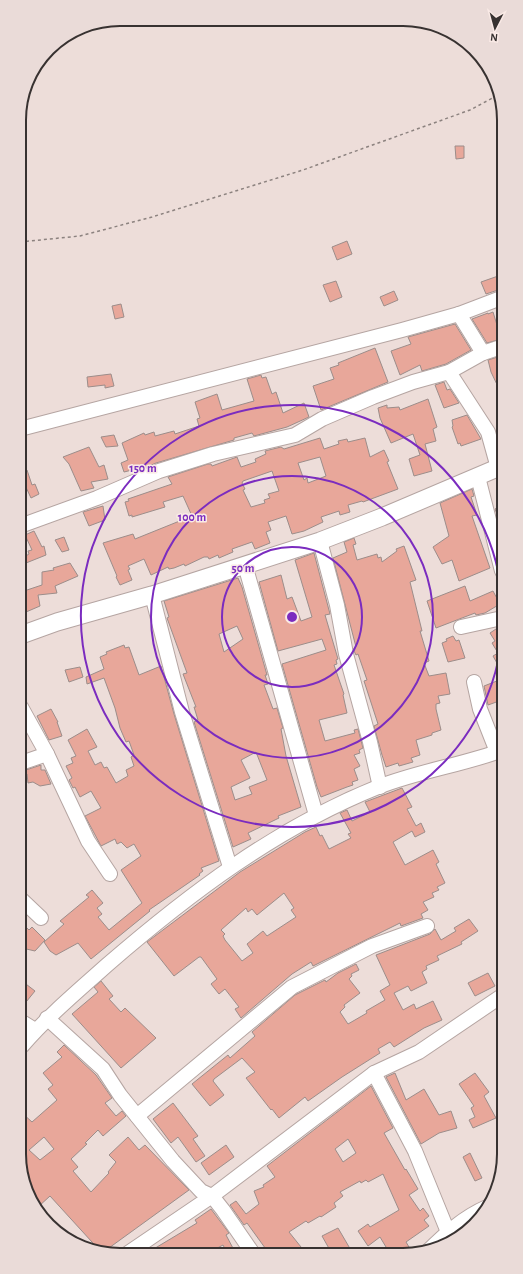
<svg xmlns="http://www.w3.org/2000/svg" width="523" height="1274" viewBox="0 0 523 1274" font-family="'Alegreya Sans',sans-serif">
<rect width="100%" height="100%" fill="#edddd9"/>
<g fill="#e8a79a" stroke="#9c8d8a" fill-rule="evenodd">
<polygon points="455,146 464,146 464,158 456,159"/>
<polygon points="347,241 352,254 337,260 332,247"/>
<polygon points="501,275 501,289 486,294 481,282"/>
<polygon points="336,281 342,297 330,302 323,285"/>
<polygon points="394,291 398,300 384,306 380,297"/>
<polygon points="121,304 124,317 115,319 112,306"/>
<polygon points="493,312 497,325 501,324 501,339 487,343 472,319 488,313 488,314"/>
<polygon points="455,324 471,350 446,364 422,371 420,365 400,375 391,351 411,344 408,337"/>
<polygon points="375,348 388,382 321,410 313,386 334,379 330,368 339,365 338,363"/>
<polygon points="501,356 501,370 502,395 491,372 488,360"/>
<polygon points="111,374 114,386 105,388 105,385 88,387 87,377"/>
<polygon points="261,375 262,378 266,377 272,394 276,392 283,413 304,403 309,417 287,427 254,436 252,433 234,438 234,440 156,463 133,473 132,470 124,472 121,463 128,460 122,443 144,433 145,435 154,432 155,436 174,431 175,434 199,426 197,419 200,418 195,402 217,394 222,410 254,401 247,379"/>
<polygon points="444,382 447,390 450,389 459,403 444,408 435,385"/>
<polygon points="428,399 437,427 433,429 436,441 425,444 432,471 414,476 409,459 420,455 413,434 391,443 380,418 378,408 387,405 387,408 399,407 400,410"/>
<polygon points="467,415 481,439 461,446 460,443 458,444 452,427 453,426 452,420"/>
<polygon points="114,435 118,446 106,447 101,437"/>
<path d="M320 438 324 449 339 444 338 441 347 439 348 442 365 438 370 457 384 450 389 461 387 462 398 489 363 502 362 501 348 505 350 512 340 515 339 511 321 517 323 522 304 531 292 534 286 516 268 522 271 530 266 532 270 543 255 549 252 542 232 549 233 552 219 558 218 555 209 559 208 557H204L185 566 184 564 174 568 169 569 168 567 151 575 144 559 128 566 130 569 128 570 132 580 120 585 116 577 117 576 103 543 133 534 135 539 192 516 183 496 163 502 165 507 132 517V515L129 516 125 502 129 501 128 499 172 484 168 477 208 464H211L212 466 237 457 241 467 256 462 255 459 266 454 265 451 281 447 284 449ZM320 457 326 476 308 483 307 478 304 480 298 463ZM272 471 279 491 268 494 270 498 264 500 265 503 251 507 243 490 245 489 242 483 243 481Z"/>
<polygon points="89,447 99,467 104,465 108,479 91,482 94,488 81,491 69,464 63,457"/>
<polygon points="27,470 32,485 35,484 39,494 31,498 24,483 20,485 20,473"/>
<polygon points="472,489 474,496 471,497 477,515 472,516 490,568 459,581 452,560 442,564 433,547 449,536 440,503"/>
<polygon points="502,505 502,527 495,509"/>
<polygon points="103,506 105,520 89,526 83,512"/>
<polygon points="34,531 42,547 44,546 46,555 21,565 21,559 29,554 28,551 32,550 25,535"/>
<polygon points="64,537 69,550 62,552 55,540"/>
<polygon points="354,538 356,544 353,545 357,560 377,554 378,558 381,557 382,562 397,551 396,549 404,546 416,580 410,582 422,631 420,631 429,661 424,663 429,676 446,673 450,694 438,696 440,703 436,704 436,709 441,730 432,733 432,735 416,740 420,755 411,758 413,762 399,766 398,763 386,767 382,755 374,726 378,724 364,681 367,680 358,654 356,655 354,651 354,648 356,647 333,558 347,552 344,542"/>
<polygon points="314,553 330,614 325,615 338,659 336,660 337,664 334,665 344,694 343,695 347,713 319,720 325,741 355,733 354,730 358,729 363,748 359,750 360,753 354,755 360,766 354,769 358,780 352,782 353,785 347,787 321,797 317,787 282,664 326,650 322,639 278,651 259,582 281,575 287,599 292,597 301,621 312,617 295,560"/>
<polygon points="70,563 78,576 55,586 57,593 38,595 40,606 26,612 21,592 42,585 42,572 54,570 53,568"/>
<path d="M238 578 242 587 267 675H265L268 684 264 685 273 709 277 708 283 728 281 729 286 756 301 807 278 816 279 818 248 833 251 839 233 847 194 722 198 720 194 707H196L183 674 187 673 167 618 169 617 164 601ZM237 626 243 639 224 652 219 634ZM256 752 267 780 249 787 252 794 235 800 231 787 250 778 241 760Z"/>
<polygon points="465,586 470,601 493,591 500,604 485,613 476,615 475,613 436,628 427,601"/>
<polygon points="499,627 502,627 502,672 493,656 498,653 492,643 495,641 490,633"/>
<polygon points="453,636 456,641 459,640 465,658 448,662 442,643 447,641 446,639"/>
<polygon points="124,645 125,648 129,647 139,675 161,666 174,714 219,861 201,868 203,871 199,874 200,875 149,910 150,911 91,959 78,943 56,955 50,951 44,942 64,924 60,921 89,897 86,895 92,890 103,903 97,908 102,914 98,917 109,930 142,903 121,870 141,856 134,844 127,848 121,842 117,844 115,839 101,846 85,816 101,808 91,791 80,797 75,787 73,788 69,780 72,778 66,766 73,763 71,758 76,756 68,740 87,729 97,747 88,751 95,765 101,762 104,768 107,767 116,783 128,776 126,770 134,766 131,757 134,755 129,741 126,742 120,728 115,708 104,678 87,684 86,677 104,669 100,657 107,654 106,652"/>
<polygon points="80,667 83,677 69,682 65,670"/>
<polygon points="502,679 502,700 488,705 484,686"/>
<polygon points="51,709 58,722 57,722 62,736 49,740 37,716"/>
<polygon points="41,765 41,770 45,770 51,784 40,786 33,782 28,783 27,774 23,771"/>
<path d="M402 788 412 807 407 809 416 826 421 823 425 832 415 837 412 831 393 842 405 865 433 850 439 862 436 864 445 883 437 887 439 890 432 893 434 897 423 902 428 910 421 914 423 918 401 926 400 923 313 966 311 962 292 974 241 1018 235 1009 239 1007 225 989 219 994 211 984 217 979 201 957H199L174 976 147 942 240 872 305 832 316 827 320 836 322 835 329 849 351 838 348 834 351 833 340 813 347 810 352 821 370 812 365 802ZM284 893 294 908 291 910 296 917 267 936 263 931 247 944 253 953 242 961 225 940 223 936 225 934 221 930 246 908 248 912 252 909 257 915Z"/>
<polygon points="469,919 478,931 461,942 462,944 437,956 439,960 426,966 427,969 422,972 427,983 411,991 408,986 394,993 403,1010 414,1004 416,1009 433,1001 442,1020 424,1028 394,1047 390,1042 378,1049 380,1053 342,1077 308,1101 305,1097 279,1118 272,1109 271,1110 246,1078 255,1072 242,1058 214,1079 213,1081 224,1095 210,1106 192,1084 228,1055 230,1058 255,1036 252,1032 295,995 325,980 326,982 338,973 356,964 359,970 351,974 352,976 349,979 360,993 344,1005 345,1007 340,1012 348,1024 367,1013 366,1011 385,1000 380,991 390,985 376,955 430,934 435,929 441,940 456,931 454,928"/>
<polygon points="26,927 29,930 32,927 45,940 35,951 22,948 22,931"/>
<polygon points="488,973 495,986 475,996 468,983"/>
<polygon points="22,981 35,991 22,1007"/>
<polygon points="101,981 113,996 109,999 121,1012 125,1008 156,1038 121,1068 72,1014 98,992 94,987"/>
<path d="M64 1045 96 1075 112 1098 105 1103 116 1116 122 1111 126 1116 103 1136 98 1130 85 1143 87 1144 71 1159 78 1167 73 1171 91 1192 109 1173 108 1172 116 1162 109 1155 128 1137 139 1150 145 1145 189 1190 102 1253 50 1196 38 1207 22 1180V1113L32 1122 57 1100 48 1089 53 1085 43 1073 62 1057 57 1052ZM44 1137 54 1149 40 1160 29 1150Z"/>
<polygon points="395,1073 406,1100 424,1089 439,1115 451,1111 457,1128 439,1133 421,1144 386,1077"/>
<polygon points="475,1073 489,1092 484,1096 496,1118 473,1128 469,1120 475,1117 471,1108 474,1106 459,1084"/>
<path d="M371 1086 393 1128 384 1133 405 1170 406 1169 418 1189 409 1195 420 1211 423 1208 429 1216 424 1220 429 1226 406 1242 409 1247 401 1252H389L380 1237 368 1246 358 1231 368 1224 370 1227 399 1210 383 1174 368 1182 366 1180 361 1183 360 1181 340 1192 343 1196 334 1203 336 1207 321 1217 320 1216 308 1223 306 1221 289 1232 305 1252H268L247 1223 244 1225 230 1205 236 1201 246 1214 259 1204 254 1191 264 1187 263 1185 275 1177 267 1166ZM348 1139 356 1153 343 1162 335 1149Z"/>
<polygon points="173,1103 198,1136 193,1139 205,1156 196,1162 178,1137 171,1143 153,1119"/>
<polygon points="226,1145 234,1157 209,1175 201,1163"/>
<polygon points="470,1153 482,1178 475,1181 463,1157"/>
<polygon points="211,1209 229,1233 226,1235 235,1252 227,1253 223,1245 208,1253 147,1253 197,1223 195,1220"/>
<polygon points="338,1228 352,1252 331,1252 322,1236"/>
</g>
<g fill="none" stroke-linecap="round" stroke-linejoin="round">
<g stroke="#b5a5a2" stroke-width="16">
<g id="minor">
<polyline points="459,314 483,353"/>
<polyline points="449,372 488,432 498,468"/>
<polyline points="20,429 402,330 459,314 501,298"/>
<polyline points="478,477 502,571"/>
<polyline points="20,526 97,498 159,471 213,454 295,435 322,419 373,397 413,382 449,372 483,353 501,347"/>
<polyline points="320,541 337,605 346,654 370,742 380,787"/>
<polyline points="245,565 316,815"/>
<polyline points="152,595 182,712 230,867"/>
<polyline points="461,627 502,618"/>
<polyline points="474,682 480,709 497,752"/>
<polyline points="21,707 47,754"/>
<polyline points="21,763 47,754 88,841 110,874"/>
<polyline points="22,900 41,918"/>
<polyline points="47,1018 103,1069 120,1095 173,1161 201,1191 212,1196 223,1210 252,1252"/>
<polyline points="22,1022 35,1030"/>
<path d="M22 1046C48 1016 78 991 107 965 189 894 276 828 378 787 419 771 462 765 503 750"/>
<polyline points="374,1073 415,1151 448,1232"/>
<polyline points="137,1116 292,987 372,946 427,926"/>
<path d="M427 1252C445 1234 464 1217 487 1207"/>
<polyline points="128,1253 212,1196 374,1073 419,1052 503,995"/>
</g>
</g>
<g stroke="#b5a5a2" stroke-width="19">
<polyline id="major" points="21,635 57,622 152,595 320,541 382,517 502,466"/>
</g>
<polyline stroke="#8c827f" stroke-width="1.5" stroke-dasharray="3 3" stroke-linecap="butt" points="20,242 80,236 152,217 303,170 470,110 500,94"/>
<use href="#minor" stroke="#fff" stroke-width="14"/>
<use href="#major" stroke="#fff" stroke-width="17"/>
</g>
<g fill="none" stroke="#7b2cbf" stroke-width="2">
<circle cx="292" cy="617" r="70"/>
<circle cx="292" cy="617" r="141"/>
<path d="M502 635A211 211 0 1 1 502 597"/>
</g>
<path d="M0 0H523V1274H0ZM120 26H403A94 94 0 0 1 497 120V1154A94 94 0 0 1 403 1248H120A94 94 0 0 1 26 1154V120A94 94 0 0 1 120 26Z" fill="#eadbd8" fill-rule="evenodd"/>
<path fill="none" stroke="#383231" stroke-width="2" d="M120 26H403A94 94 0 0 1 497 120V1154A94 94 0 0 1 403 1248H120A94 94 0 0 1 26 1154V120A94 94 0 0 1 120 26Z"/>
<circle cx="292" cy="617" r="6" fill="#7b2cbf" stroke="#faeae6" stroke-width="2"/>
<g font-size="12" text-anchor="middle" font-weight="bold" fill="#7b2cbf" stroke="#faeae6" stroke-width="3" stroke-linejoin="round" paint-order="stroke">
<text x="143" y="472">150 m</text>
<text x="192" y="521">100 m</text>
<text x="243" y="572">50 m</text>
</g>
<g transform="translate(495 28) rotate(186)" stroke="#faeae6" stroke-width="3" paint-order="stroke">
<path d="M0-3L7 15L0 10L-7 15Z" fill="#383231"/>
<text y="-6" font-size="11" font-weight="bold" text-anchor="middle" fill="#383231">N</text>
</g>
</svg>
